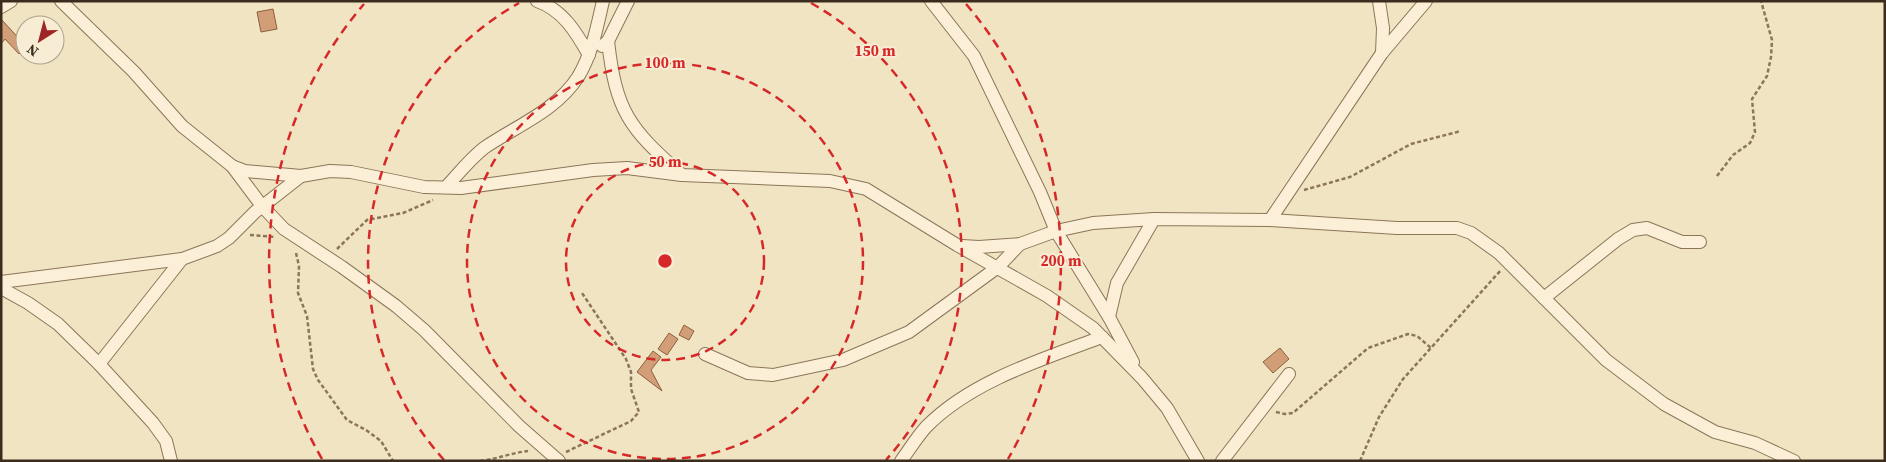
<svg xmlns="http://www.w3.org/2000/svg" width="1886" height="462" viewBox="0 0 1886 462" font-family="'Source Serif 4',serif">
<rect width="100%" height="100%" fill="#f0e4c3"/>
<g fill="#d19e77" stroke="#8d5e3d">
<polygon points="273,9 277,29 261,32 257,12"/>
<polygon points="1,19 25,45 25,48 19,54 5,39 1,44"/>
<polygon points="684,325 694,331 689,340 679,335"/>
<polygon points="669,333 678,339 667,355 658,349"/>
<polygon points="1280,348 1289,359 1273,373 1263,362"/>
<polygon points="653,351 661,357 651,370 662,391 637,372"/>
</g>
<g fill="none" stroke-linecap="round" stroke-linejoin="round">
<g stroke="#8c7559" stroke-width="14">
<g id="minor">
<polyline points="61,1 134,72 182,126 232,166 245,171 301,176 330,171 351,172 424,187 461,188 593,170 627,168 682,175 830,181 866,189 957,245 1047,296 1093,328 1142,378 1167,408 1198,461"/>
<path d="M537 1C563 10 576 32 589 55"/>
<polyline points="931,1 974,56 1040,192 1056,231 1109,317 1133,362"/>
<polyline points="1379,1 1383,28 1382,53"/>
<polyline points="1,7 11,1"/>
<path d="M608 41C616 112 629 128 682 175"/>
<polyline points="602,46 608,41 628,1"/>
<polyline points="232,166 262,206 284,229 342,267 396,306 424,330 519,426 559,461"/>
<path d="M447 186C459 173 470 159 484 148 516 126 556 111 578 77 592 54 597 27 603 1"/>
<polyline points="1270,220 1382,53 1426,1"/>
<polyline points="962,246 979,247 1020,244 1056,231 1093,223 1154,219 1270,220 1397,228 1457,228 1471,233 1499,253 1606,360 1664,404 1715,432 1755,443 1794,461"/>
<polyline points="1,282 182,259"/>
<polyline points="1,288 28,303 58,324 99,364 153,423 166,441 171,461"/>
<polyline points="1544,298 1618,239 1633,230 1647,228 1682,242 1700,242"/>
<polyline points="1109,317 1117,283 1154,219"/>
<polyline points="705,354 748,373 773,375 843,360 909,332 998,267 1020,244"/>
<polyline points="99,364 182,259 217,246 229,238 255,212 301,176"/>
<path d="M901 461C909 450 917 437 926 427 971 381 1043 359 1102 337"/>
<polyline points="1222,461 1289,374"/>
</g>
</g>
<g stroke="#8c7559" stroke-width="2.5" stroke-dasharray="4 2.5" stroke-linecap="butt">
<polyline points="1717,176 1733,155 1750,143 1755,132 1752,99 1767,76 1771,57 1772,40 1761,1"/>
<polyline points="1304,190 1350,177 1411,144 1461,131"/>
<polyline points="250,235 275,237"/>
<polyline points="337,249 367,220 403,213 433,200"/>
<polyline points="296,253 299,266 298,293 307,316 313,369 318,380 347,420 366,430 381,441 393,461"/>
<polyline points="1276,412 1285,414 1293,413 1368,348 1408,334 1417,336 1431,348"/>
<polyline points="566,452 631,421 639,412 631,389 631,372 626,359 582,293"/>
<path d="M480 461C497 459 511 453 528 451"/>
<polyline points="1360,461 1379,417 1403,379 1501,270"/>
</g>
<use href="#minor" stroke="#fbf0d7" stroke-width="12"/>
</g>
<g fill="none" stroke="#d62828" stroke-width="2.5" stroke-dasharray="9 6">
<circle cx="665" cy="261" r="99"/>
<circle cx="665" cy="261" r="198"/>
<path d="M444 460A297 297 0 0 1 519 3M811 3A297 297 0 0 1 886 460"/>
<path d="M322 459A396 396 0 0 1 364 4M966 4A396 396 0 0 1 1008 459"/>
</g>
<circle cx="665" cy="261" r="8" fill="#d62828" stroke="#f7edd4" stroke-width="2.5"/>
<g font-size="15" text-anchor="middle" font-weight="bold" fill="#d62828" stroke="#f7edd4" stroke-width="4" stroke-linejoin="round" paint-order="stroke">
<text x="875" y="56">150 m</text>
<text x="665" y="68">100 m</text>
<text x="665" y="167">50 m</text>
<text x="1061" y="266">200 m</text>
</g>
<rect width="1886" height="462" fill="none" stroke="#3b2c1e" stroke-width="5"/>
<g transform="translate(40 40) rotate(216)"><circle r="24" fill="#f7edd4" stroke="#aca08b"/>
<path d="M0-4L9 19L0 12L-9 19Z" fill="#9e2626"/>
<text y="-8" font-size="14" font-weight="bold" text-anchor="middle" fill="#3b2c1e">N</text>
</g>
</svg>
